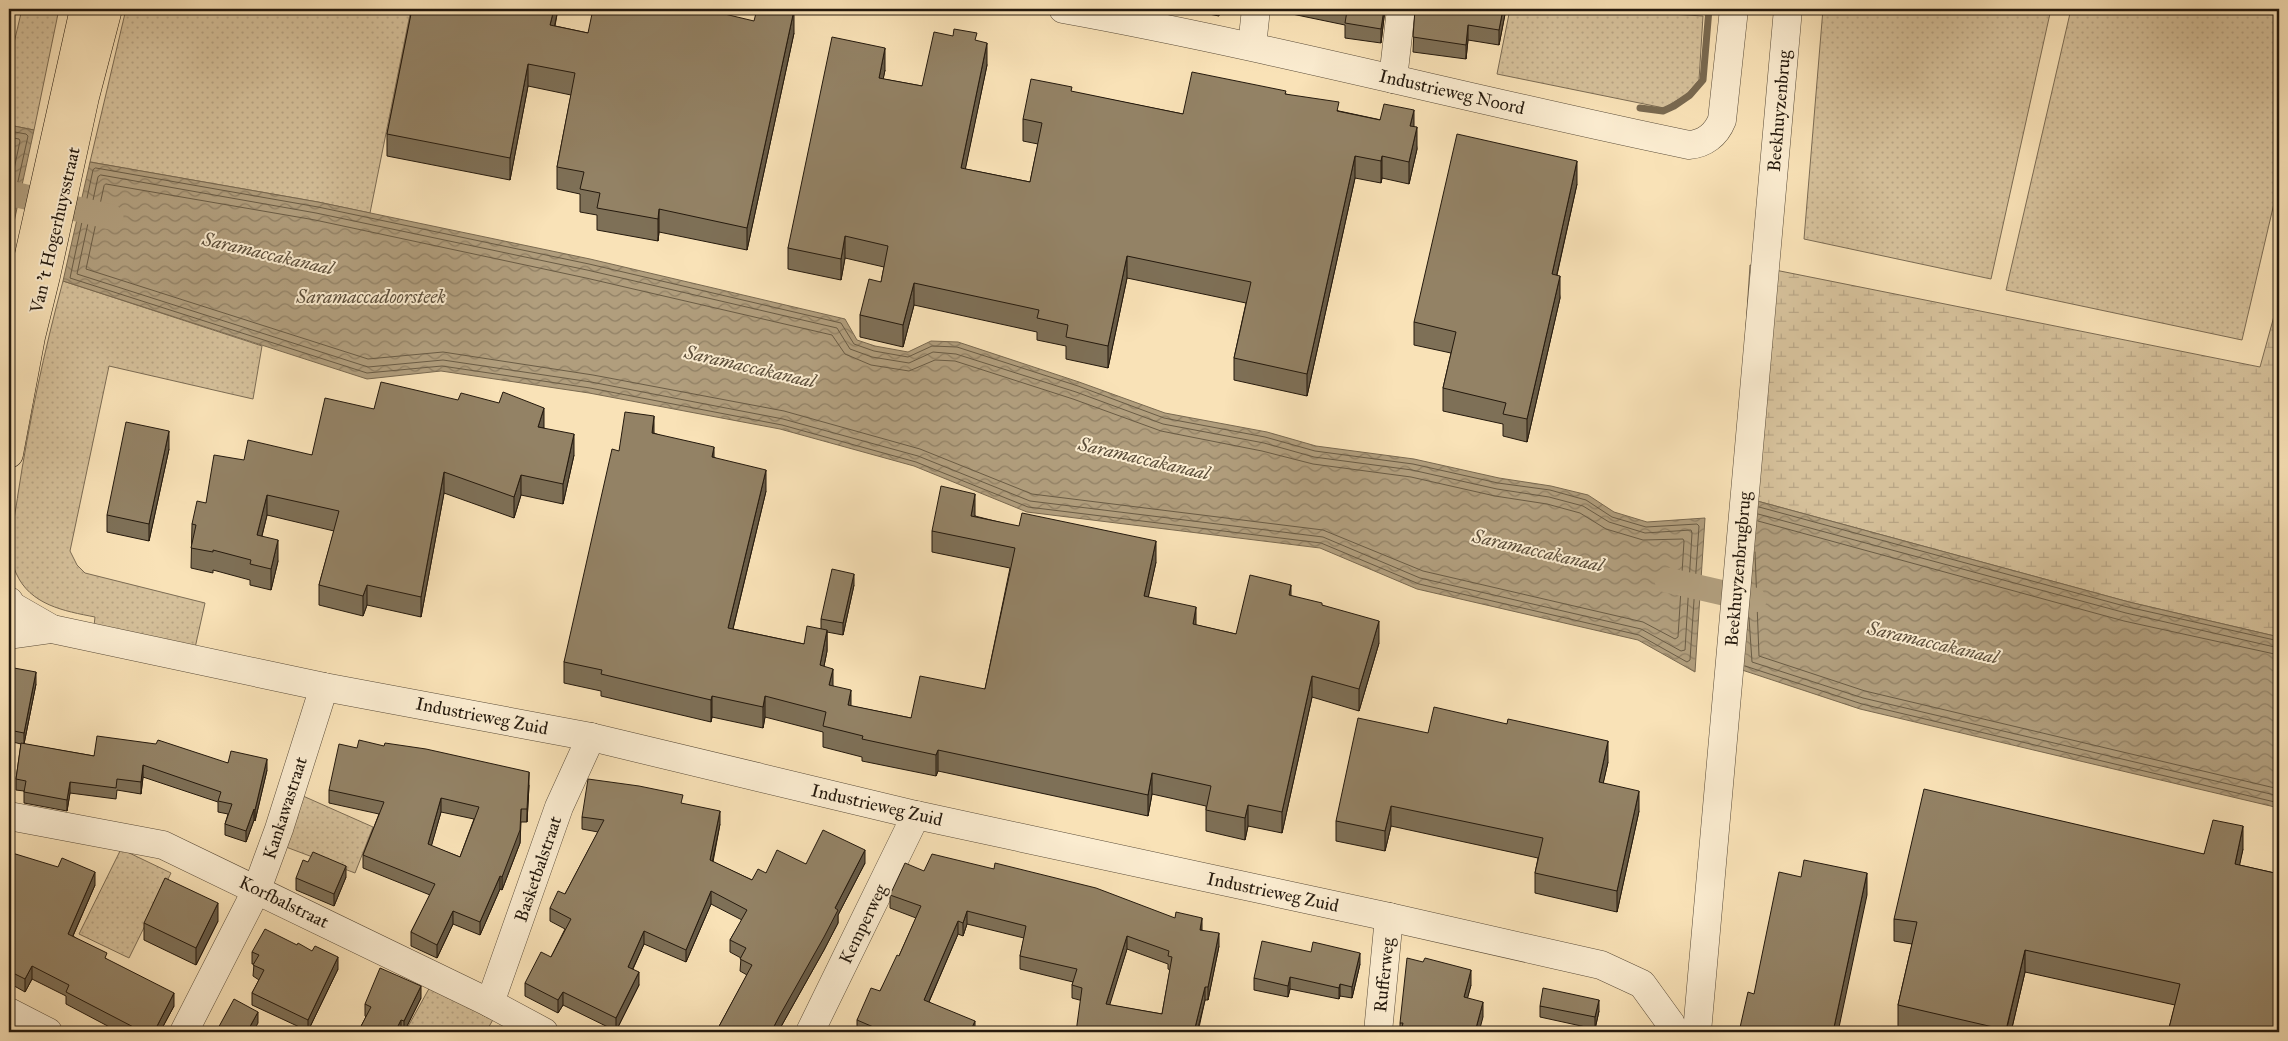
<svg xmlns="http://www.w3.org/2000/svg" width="2288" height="1041" viewBox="0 0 2288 1041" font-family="'IM FELL Great Primer',serif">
<defs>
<pattern id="grass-dots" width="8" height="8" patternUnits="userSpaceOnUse" patternTransform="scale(1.25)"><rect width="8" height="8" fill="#d5c09a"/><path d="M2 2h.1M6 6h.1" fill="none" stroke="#b7a484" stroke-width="1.8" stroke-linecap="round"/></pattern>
<pattern id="wetland-marsh" width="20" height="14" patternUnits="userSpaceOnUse" patternTransform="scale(1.25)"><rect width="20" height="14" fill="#d5c09a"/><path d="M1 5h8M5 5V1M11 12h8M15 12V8" fill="none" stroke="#b7a484"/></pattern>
<pattern id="water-waves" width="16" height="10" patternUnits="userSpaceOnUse" patternTransform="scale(1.25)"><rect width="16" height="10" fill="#b19e7d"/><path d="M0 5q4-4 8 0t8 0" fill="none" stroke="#908065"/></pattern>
</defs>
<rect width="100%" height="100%" fill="#f9e2b7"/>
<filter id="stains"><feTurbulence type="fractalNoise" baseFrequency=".004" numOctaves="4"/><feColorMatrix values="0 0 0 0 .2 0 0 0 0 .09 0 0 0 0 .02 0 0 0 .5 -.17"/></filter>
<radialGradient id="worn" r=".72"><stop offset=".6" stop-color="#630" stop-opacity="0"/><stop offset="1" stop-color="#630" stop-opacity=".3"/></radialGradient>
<g fill="url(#grass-dots)" stroke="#7c6c54">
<polygon points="22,9 59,9 34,130 9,125 9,64"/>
<polygon points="126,9 411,9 370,213 318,202 90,162"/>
<polygon points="1510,9 1589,9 1703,16 1699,80 1686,95 1664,108 1497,74"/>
<polygon points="1823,9 2051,9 1991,279 1804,239"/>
<polygon points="2071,9 2279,9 2279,182 2242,340 2006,290"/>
<path d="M63 281 262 346 253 399 109 366 70 551 77 565 85 573 205 603 195 648 94 626 95 617C64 611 30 605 16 573 6 551 15 517 18 494 29 422 44 352 63 281Z"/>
<polygon points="303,796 373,827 355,873 286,847"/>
<polygon points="121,849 171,873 129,958 79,934"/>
<polygon points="431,985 495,1016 486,1032 405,1032"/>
</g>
<polygon fill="url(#wetland-marsh)" stroke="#7c6c54" points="1750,265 2260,367 2279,298 2279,637 2129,602 1735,495"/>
<g fill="url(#water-waves)" stroke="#796950">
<polygon points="9,125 34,130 9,245"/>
<polygon points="90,162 318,202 590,259 845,319 857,340 875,346 908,352 931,341 958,342 1079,382 1165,413 1267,432 1316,446 1414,459 1499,478 1551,486 1588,495 1614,512 1647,522 1705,518 1695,672 1638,640 1417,589 1320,548 1027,512 914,466 780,429 589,393 441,371 367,379 63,281"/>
<polygon points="1735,495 2129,602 2279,637 2279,808 1860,709 1739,669"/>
</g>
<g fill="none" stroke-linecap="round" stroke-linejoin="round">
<g stroke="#6a5c45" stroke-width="1">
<polyline points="9,131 26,134 28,136 9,222"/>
<polyline points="9,137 19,139 20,141 9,193"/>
<polygon points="96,168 318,207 589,264 841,323 854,344 874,351 908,357 932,346 957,347 1078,386 1164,418 1265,437 1315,451 1413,464 1498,483 1550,490 1586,500 1612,517 1646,527 1697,524 1699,526 1690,660 1687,662 1639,635 1419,584 1321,543 1028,507 916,462 782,425 590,388 442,366 367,373 70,278 93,170"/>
<polygon points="101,175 316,213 587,270 837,328 850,349 872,357 909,363 933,352 956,354 1076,392 1163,424 1264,443 1314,457 1412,470 1497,489 1549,497 1583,506 1609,522 1645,533 1691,530 1692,533 1685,650 1681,651 1641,629 1420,578 1323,537 1030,501 918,456 783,419 591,382 443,360 368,367 77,274 98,177"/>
<polygon points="106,184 315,220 586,278 832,335 845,354 871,365 909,371 935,360 955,361 1073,399 1161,431 1262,451 1313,464 1411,477 1495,496 1547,504 1580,513 1606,529 1643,540 1683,539 1684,541 1678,637 1675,639 1643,622 1423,571 1323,530 1032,494 920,449 784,411 593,375 443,352 368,359 86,269 104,186"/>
<polyline points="1759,507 2128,607 2279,641"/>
<polyline points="1758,514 2126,613 2279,648"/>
<polyline points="1758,521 2124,621 2279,655"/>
<polyline points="1755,552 1759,656 1865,691 2279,789"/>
<polyline points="1749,618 1752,662 1863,698 2279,796"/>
<polyline points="1745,666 1862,704 2279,803"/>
</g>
<polyline stroke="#796950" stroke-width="7" points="1640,108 1663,111 1674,106 1690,95 1703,80 1709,9"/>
<g stroke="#b19e7d" stroke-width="25">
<polyline points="9,193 111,217"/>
<polyline points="1667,580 1754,600"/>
</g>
<g stroke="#594b38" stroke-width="29">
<g id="minor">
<path d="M1063 9C1273 47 1480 102 1689 145 1704 144 1716 135 1722 120L1734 9"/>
<polyline points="1252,46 1256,9"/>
<polyline points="1393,79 1401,9"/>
<polyline points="9,601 12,606 52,629 324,687 591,737 916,815 1389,917 1601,965 1642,984 1671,1024 1671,1032"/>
<polyline points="9,635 52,629"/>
<polyline points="9,816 163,845 490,1003 544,1032"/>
<polyline points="490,1003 559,807 591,737"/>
<polyline points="9,1012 48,1032"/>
<polyline points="184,1032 257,889 279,829 324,687"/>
<polyline points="810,1032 916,815"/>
<polyline points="1378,1032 1389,917"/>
<polyline points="1697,1032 1788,9"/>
</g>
</g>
<g stroke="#24190d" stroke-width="29">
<g id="major">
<polyline points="9,344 84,9"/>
<polyline points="9,454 31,337 46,276 85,97 108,9"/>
</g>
</g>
<use href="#minor" stroke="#fbecd0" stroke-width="28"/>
<use href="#major" stroke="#f9e2b7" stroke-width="28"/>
</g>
<g fill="#7e7057" stroke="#24190d" fill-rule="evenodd">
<polygon points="412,9 558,9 555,26 588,33 713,9 713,12 794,33 747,250 659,232 658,241 597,230 597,215 580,212 580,194 557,189 557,167 571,95 528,86 510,180 387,156 387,134"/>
<polygon points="1183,9 1220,9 1219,16"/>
<polygon points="1292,9 1385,9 1381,43 1345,38 1345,25 1292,14"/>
<polygon points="1415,9 1506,9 1499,45 1468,40 1466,59 1413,52"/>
<polygon points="977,41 987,65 965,169 1030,182 1038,144 1023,141 1023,119 1072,92 1183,114 1286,94 1339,111 1414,127 1417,149 1409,184 1382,178 1381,183 1355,178 1307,396 1234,380 1234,358 1246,303 1127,278 1108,368 1066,359 1066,346 1037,340 1037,332 914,305 903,347 860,337 860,315 881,282 884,267 845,258 841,280 788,269 788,248 885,70 883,79 922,86"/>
<polygon points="1577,184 1557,275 1560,298 1527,442 1503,436 1503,424 1443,411 1443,388 1451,353 1414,345 1414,322"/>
<polygon points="374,409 544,428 574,455 563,504 521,495 514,518 444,493 421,617 367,605 363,616 319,605 319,585 334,531 267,515 262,536 278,561 271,590 250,585 250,580 213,570 213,573 191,568 192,524 206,503 244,460 312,455"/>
<polygon points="654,433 714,457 766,491 733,629 804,644 821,629 821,619 854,585 843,635 827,632 827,651 824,666 833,686 851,706 911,718 985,689 1010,568 932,552 932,531 975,515 975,516 1156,562 1148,597 1196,625 1236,634 1291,596 1322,605 1379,643 1359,711 1312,697 1282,833 1248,826 1245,840 1206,831 1206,806 1152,794 1148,816 938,771 936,776 862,761 862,757 823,747 823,732 765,717 763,728 712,717 711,722 601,696 601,691 564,683 564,662"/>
<polygon points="169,449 149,541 107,532 107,515"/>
<polygon points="9,679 36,684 24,744 94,756 228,763 267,770 255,821 254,820 246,842 225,835 225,824 228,814 218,812 218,802 143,777 141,794 117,790 116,799 70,793 67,811 24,803 24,791 16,790 16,779 21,744 9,741"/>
<polygon points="1507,724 1608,762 1603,783 1639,811 1617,912 1535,893 1535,873 1538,858 1391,826 1385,851 1336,841 1336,821 1428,733"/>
<path d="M529 785 527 822H521L520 843 502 890 500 889 480 935 453 924 437 958 411 946V932L430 895 363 868V855L379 814 329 803V790ZM441 812 474 819 460 857 431 846Z"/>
<polygon points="683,804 720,824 713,862 752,880 766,873 806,864 865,863 838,915 838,923 824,950 778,1032 716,1032 747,975 740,971 741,958 730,952 730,940 742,920 711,904 686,962 644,944 633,969 639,985 616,1031 563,1005 558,1013 525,996 525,983 551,957 565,929 550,921 550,908 565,894 598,832 582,829 582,817"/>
<polygon points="2243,849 2239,865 2279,874 2279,1032 2168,1032 2175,1005 2025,972 2011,1032 1920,1032 1898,1027 1898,1005 1912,944 1894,941 1894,919 2204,854"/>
<polygon points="9,852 95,885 73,936 174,1006 160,1032 119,1032 66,1004 66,996 32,979 25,992 9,983"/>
<path d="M924 871 1202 930 1219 946 1208 1000H1205L1198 1032 1072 998V985L1073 982 1020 969V956L1024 938 967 924 963 936 958 934 929 1002 975 1032H857V1020L880 991 899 956 916 918 890 908V895ZM1127 949 1168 964V969L1170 970 1162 1014 1109 1005Z"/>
<polygon points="346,877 334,906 296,890 296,878"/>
<polygon points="218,921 196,965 144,940 144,923"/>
<polygon points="252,952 338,969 308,1031 252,1005 252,993 259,980 253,976 254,964 252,964"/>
<polygon points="1360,964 1352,998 1340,996 1339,999 1290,989 1288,997 1254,990 1254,978"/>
<polygon points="1471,985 1467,998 1483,1017 1400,1032 1400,1023"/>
<polygon points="421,998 404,1032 358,1032 366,1017 365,1016 365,1004"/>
<polygon points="1540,1006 1599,1011 1595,1029 1540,1017"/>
</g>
<g fill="#675b47" stroke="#24190d">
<polygon points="554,9 558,9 550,48 550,25"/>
<polygon points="1384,9 1385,9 1381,43 1381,29"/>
<polygon points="1503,9 1506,9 1499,45 1499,30"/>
<polygon points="794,10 794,33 747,250 747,228"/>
<polygon points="1468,25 1468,40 1466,59 1466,45"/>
<polygon points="987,43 987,65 961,190 961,168"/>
<polygon points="885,48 885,70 879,100 879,78"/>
<polygon points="528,64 528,86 510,180 510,158"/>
<polygon points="1414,110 1414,132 1410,126"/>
<polygon points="1417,127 1417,149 1409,184 1409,162"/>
<polygon points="1355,156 1355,178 1307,396 1307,374"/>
<polygon points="1382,156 1382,178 1381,183 1381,161"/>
<polygon points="1577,161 1577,184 1552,296 1552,274"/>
<polygon points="659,209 659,232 658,241 658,219"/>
<polygon points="845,236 845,258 841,280 841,259"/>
<polygon points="1127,256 1127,278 1108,368 1108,346"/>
<polygon points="1560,276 1560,298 1527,442 1527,419"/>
<polygon points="914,283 914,305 903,347 903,325"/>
<polygon points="544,408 544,428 538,427"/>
<polygon points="654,416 654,438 652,433"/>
<polygon points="169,431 169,449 149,541 149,524"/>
<polygon points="574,434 574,455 563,504 563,484"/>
<polygon points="714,447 714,468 712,457"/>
<polygon points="766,470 766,491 728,649 728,628"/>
<polygon points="444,472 444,493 421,617 421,597"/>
<polygon points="521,475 521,495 514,518 514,497"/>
<polygon points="975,494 975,515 971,537 971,516"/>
<polygon points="267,495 267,515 257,555 257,535"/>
<polygon points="278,540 278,561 271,590 271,569"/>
<polygon points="1156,541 1156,562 1144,617 1144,596"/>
<polygon points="854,574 854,585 843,635 843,623"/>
<polygon points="367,585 367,605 363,616 363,596"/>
<polygon points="1291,585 1291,606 1289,595"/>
<polygon points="1196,607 1196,628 1193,624"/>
<polygon points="1379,621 1379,643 1359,711 1359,689"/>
<polygon points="827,630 827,651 820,686 820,665"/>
<polygon points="833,669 833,690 829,685"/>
<polygon points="36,672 36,684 24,744 24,733"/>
<polygon points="1312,676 1312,697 1282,833 1282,812"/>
<polygon points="851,690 851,711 848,705"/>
<polygon points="712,696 712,717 711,722 711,700"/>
<polygon points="765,696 765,717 763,728 763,707"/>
<polygon points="1608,741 1608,762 1599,802 1599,782"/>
<polygon points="938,750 938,771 936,776 936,755"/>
<polygon points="267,759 267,770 255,821 255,810"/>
<polygon points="143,765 143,777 141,794 141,782"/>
<polygon points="529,772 529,785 527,822 527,809"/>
<polygon points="1152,773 1152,794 1148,816 1148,795"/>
<polygon points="70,782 70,793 67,811 67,800"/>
<polygon points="1639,791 1639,811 1617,912 1617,891"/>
<polygon points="441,798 441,812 428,858 428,844"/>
<polygon points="1248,805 1248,826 1245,840 1245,818"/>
<polygon points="1391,806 1391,826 1385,851 1385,831"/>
<polygon points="254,809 254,820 246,842 246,831"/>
<polygon points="521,809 520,843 502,890 502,877"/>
<polygon points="720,811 720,824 710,873 710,860"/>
<polygon points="2243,826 2243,849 2235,887 2235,864"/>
<polygon points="865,850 865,863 838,915 838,923 824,950 778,1032 771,1032"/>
<polygon points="346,866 346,877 334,906 334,894"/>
<polygon points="95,872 95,885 68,947 68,934"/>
<polygon points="1867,873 1867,895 1838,1032 1833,1032"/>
<polygon points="500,876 500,889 480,935 480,922"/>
<polygon points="711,891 711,904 686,962 686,950"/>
<polygon points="218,903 218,921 196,965 196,948"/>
<polygon points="453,911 453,924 437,958 437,945"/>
<polygon points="967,911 967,924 963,936 963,923"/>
<polygon points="1202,918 1202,930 1200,930"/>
<polygon points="958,921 958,934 924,1013 924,1000"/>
<polygon points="644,931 644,944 628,979 628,967"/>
<polygon points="1219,933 1219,946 1208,1000 1208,987"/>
<polygon points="1127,936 1127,949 1106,1017 1106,1004"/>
<polygon points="2025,950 2025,972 2011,1032 2006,1032"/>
<polygon points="1360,953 1360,964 1352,998 1352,987"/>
<polygon points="338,957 338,969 308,1031 308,1020"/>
<polygon points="32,966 32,979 25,992 25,979"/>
<polygon points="1471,970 1471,985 1464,1012 1464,997"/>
<polygon points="639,972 639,985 616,1031 616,1018"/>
<polygon points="1290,977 1290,989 1288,997 1288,986"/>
<polygon points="1340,984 1340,996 1339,999 1339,988"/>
<polygon points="421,986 421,998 404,1032 404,1021"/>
<polygon points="1205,987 1205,1000 1197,1032 1194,1032"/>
<polygon points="563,992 563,1005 558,1013 558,1000"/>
<polygon points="174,993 174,1006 160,1032 154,1032"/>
<polygon points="1599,1000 1599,1011 1595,1029 1595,1017"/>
<polygon points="1483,1002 1483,1017 1479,1032 1475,1032"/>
<polygon points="258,1012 258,1023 253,1032 247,1032"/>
<polygon points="401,1020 401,1032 396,1032 396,1030"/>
<polygon points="975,1021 975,1032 970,1032"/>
</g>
<g fill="#938265" stroke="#24190d" fill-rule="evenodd">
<polygon points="412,9 554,9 550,25 588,33 593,9 712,9 712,11 754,21 757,9 788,9 794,10 747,228 659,209 658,219 597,208 600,193 580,189 584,172 557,167 575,73 528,64 510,158 387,134"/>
<polygon points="1337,9 1384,9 1381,29 1345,23 1347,11"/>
<polygon points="1415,9 1503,9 1499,30 1468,25 1466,45 1413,37"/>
<polygon points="954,29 977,33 975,40 987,43 961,168 1030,182 1042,123 1023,119 1031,79 1072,87 1071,91 1183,114 1192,72 1286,91 1285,94 1339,102 1337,111 1380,120 1384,104 1414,110 1410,126 1417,127 1409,162 1382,156 1381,161 1355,156 1307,374 1234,358 1251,282 1127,256 1108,346 1066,337 1068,325 1037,318 1039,310 914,283 903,325 860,315 869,279 881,282 888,246 845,236 841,259 788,248 832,37 885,48 879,78 922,86 934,32 953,36"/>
<polygon points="1457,134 1577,161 1552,274 1560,276 1527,419 1503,414 1506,403 1443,388 1456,332 1414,322"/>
<polygon points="381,382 458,400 461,393 499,403 503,392 544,408 538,427 574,434 563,484 521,475 514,497 444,472 421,597 367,585 363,596 319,585 339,511 267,495 257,535 278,540 271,569 250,564 251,560 213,550 213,552 191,548 196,525 192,524 197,501 206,503 214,455 244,460 248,440 312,455 325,398 374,409"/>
<polygon points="625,412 654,416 652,433 714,447 712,457 766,470 728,628 804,644 807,626 827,630 820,665 833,669 829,685 851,690 848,705 911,718 920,676 985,689 1015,548 932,531 941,486 975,494 971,516 1019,526 1022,513 1156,541 1144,596 1196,607 1193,624 1236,634 1250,575 1291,585 1289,595 1322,603 1322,605 1379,621 1359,689 1312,676 1282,812 1248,805 1245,818 1206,810 1211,786 1152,773 1148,795 938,750 936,755 862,739 863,736 823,726 826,712 765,696 763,707 712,696 711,700 601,674 602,670 564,662 612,449 619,451"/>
<polygon points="126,422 169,431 149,524 107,515"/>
<polygon points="832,569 854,574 843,623 821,619"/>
<polygon points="14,668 36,672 24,733 9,730 9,679 12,680"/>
<polygon points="1434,707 1507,724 1508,719 1608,741 1599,782 1639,791 1617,891 1535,873 1543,838 1391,806 1385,831 1336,821 1358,718 1428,733"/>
<polygon points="97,736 156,744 158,740 228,763 231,751 267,759 255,810 254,809 246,831 225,824 232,804 218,801 221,792 143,765 141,782 117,779 116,788 70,782 67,800 24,792 26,781 16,779 21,743 94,756"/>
<path d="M359 740 384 746 385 743 426 749 529 772 527 809H521L520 830 502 877 500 876 480 922 453 911 437 945 411 932 435 884 363 855 384 802 329 790 339 744 357 748ZM441 798 479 807 460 857 428 844Z"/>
<polygon points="588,779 639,786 683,795 681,803 720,811 710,860 752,880 758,869 766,873 777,850 806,864 823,830 865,850 835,908 838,910 824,937 780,1015 771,1032 716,1032 752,965 740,959 746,948 730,940 747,910 711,891 686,950 644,931 628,967 639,972 616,1018 563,992 558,1000 525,983 541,952 551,957 571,919 550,908 558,891 565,894 604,820 582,817"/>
<polygon points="1924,789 2204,854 2213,820 2243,826 2235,864 2279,874 2279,1030 2269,1028 2268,1032 2168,1032 2180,984 2025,950 2006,1030 1898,1005 1917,922 1894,919"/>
<polygon points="9,852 58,867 62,858 95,872 68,934 107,953 105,958 174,993 154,1032 143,1032 66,992 69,985 32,966 25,979 9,971"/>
<polygon points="313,852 346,866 334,894 296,878 303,860 308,862"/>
<path d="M932 854 994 869 995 863 1096 888 1175 918 1176 912 1202 918 1200 930 1219 933 1208 987H1205L1194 1032H1198H1076L1082 988 1072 985 1077 969 1020 956 1026 926 967 911 963 923 958 921 924 1000 975 1021 970 1032H885L857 1020 871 988 880 991 897 955 899 956 921 906 890 895 905 863 924 871ZM1127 936 1169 951 1168 956 1172 957 1162 1014 1106 1004Z"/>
<polygon points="1804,860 1867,873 1833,1032 1739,1032 1748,992 1754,994 1779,872 1801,877"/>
<polygon points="165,878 218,903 196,948 144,923"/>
<polygon points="265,929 297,945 298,943 312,951 315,946 338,957 308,1020 252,993 264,970 253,965 259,955 252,952"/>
<polygon points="1262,941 1311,952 1313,942 1360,953 1352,987 1340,984 1339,988 1290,977 1288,986 1254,978"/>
<polygon points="1407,958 1423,962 1425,958 1471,970 1464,997 1483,1002 1475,1032 1401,1032 1403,1023 1400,1023"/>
<polygon points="380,968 421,986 404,1021 401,1020 396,1030 391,1027 388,1032 358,1032 371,1007 365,1004"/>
<polygon points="1543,988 1599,1000 1595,1017 1540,1006"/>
<polygon points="234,999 258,1012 247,1032 248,1032 216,1032"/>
<polygon points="207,1029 214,1032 206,1032"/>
</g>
<g text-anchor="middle" stroke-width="4" stroke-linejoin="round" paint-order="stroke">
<g font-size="18" fill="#24190d" stroke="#fbecd0">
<text transform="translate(1452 92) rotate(13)" y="6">Industrieweg Noord</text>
<text transform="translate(1779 111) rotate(-85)" y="6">Beekhuyzenbrug</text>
<text transform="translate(55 230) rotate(-77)" y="6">Van 't Hogerhuysstraat</text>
<text transform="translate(1738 569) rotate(-85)" y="6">Beekhuyzenbrugbrug</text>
<text transform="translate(482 716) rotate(11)" y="6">Industrieweg Zuid</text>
<text transform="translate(877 805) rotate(13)" y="6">Industrieweg Zuid</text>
<text transform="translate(285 808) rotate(-72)" y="6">Kankawastraat</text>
<text transform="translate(538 869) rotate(-71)" y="6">Basketbalstraat</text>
<text transform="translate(1273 892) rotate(12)" y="6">Industrieweg Zuid</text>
<text transform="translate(284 902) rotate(26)" y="6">Korfbalstraat</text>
<text transform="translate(863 924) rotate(-64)" y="6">Kemperweg</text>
<text transform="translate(1384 975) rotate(-84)" y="6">Rufferweg</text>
</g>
<g font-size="19" font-style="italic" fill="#5c4e3a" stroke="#fbecd0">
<text transform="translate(268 253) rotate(13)" y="7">Saramaccakanaal</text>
<text x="371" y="303">Saramaccadoorsteek</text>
<text transform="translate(750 366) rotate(13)" y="7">Saramaccakanaal</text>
<text transform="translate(1144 458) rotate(13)" y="7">Saramaccakanaal</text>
<text transform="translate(1538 550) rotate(13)" y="7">Saramaccakanaal</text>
<text transform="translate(1933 642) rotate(13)" y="7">Saramaccakanaal</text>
</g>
</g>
<rect width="2288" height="1041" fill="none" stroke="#f9e2b7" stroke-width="30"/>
<rect x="10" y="10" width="2268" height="1021" fill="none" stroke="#24190d" stroke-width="2.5"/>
<rect x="15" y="15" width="2258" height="1011" fill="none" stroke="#24190d"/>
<rect width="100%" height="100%" filter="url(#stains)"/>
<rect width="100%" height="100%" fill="url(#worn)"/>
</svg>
